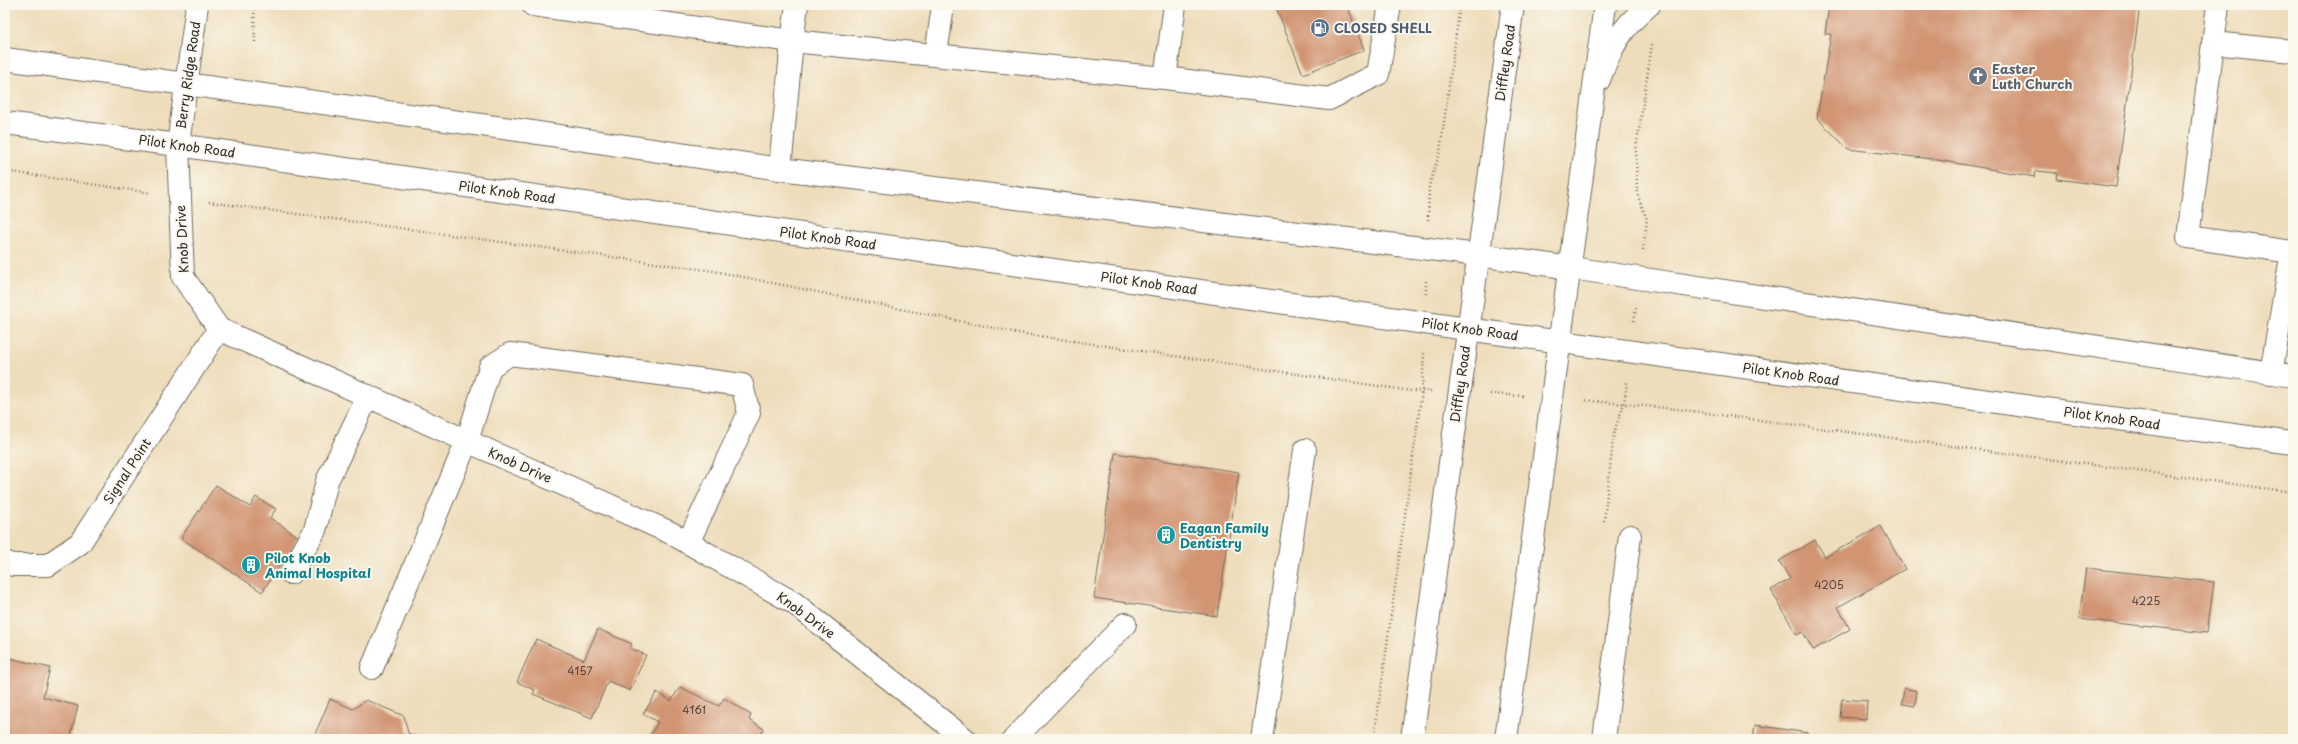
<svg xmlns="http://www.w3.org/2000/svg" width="2298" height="744" viewBox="0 0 2298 744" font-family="'Playpen Sans',sans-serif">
<rect width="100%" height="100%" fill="#fbf7ec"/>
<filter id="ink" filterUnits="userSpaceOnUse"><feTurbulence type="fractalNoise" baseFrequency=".025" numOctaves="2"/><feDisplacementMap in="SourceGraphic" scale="8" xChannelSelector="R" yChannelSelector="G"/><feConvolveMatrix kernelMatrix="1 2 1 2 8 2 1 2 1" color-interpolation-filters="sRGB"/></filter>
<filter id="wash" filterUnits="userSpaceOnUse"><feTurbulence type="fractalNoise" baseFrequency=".012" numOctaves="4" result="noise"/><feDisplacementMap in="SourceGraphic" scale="16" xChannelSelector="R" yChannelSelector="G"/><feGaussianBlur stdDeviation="0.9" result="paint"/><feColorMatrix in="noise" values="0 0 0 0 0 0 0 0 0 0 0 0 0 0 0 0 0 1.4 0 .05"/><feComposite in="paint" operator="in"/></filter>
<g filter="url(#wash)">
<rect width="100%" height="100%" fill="#edb"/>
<g id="blocks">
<g fill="#d19573">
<polygon points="1275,5 1347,5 1364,50 1303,74"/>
<polygon points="1829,5 1936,5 1970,9 1976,5 2140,5 2116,187 2057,179 2058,173 2036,171 2035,177 1932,159 1848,149 1817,118 1831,34 1825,34"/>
<polygon points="5,401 9,401 6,422 5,422"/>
<polygon points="1115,453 1239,472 1217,616 1094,598"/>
<polygon points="216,485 250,507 256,497 276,509 270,518 299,537 262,592 181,538"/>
<polygon points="1881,526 1905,569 1838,607 1850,629 1813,650 1803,632 1797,635 1771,590 1790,579 1779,561 1815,540 1825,557"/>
<polygon points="2086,568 2214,582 2207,633 2079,619"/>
<polygon points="598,629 632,644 630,648 646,655 630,691 608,681 592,718 533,694 535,690 517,682 536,639 584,660"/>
<polygon points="6,657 50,668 43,697 78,706 70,739 5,739"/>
<polygon points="680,687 719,706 724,698 751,715 749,720 764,729 757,739 648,739 658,722 643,714 657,692 671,701"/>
<polygon points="1904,688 1917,691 1915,706 1902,704"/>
<polygon points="330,699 353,709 366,700 404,716 408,733 422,739 313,739"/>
<polygon points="1842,699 1867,701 1866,719 1840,717"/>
<polygon points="1755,725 1808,733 1807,739 1753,739"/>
</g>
</g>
</g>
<g filter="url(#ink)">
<use href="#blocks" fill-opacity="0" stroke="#6f695d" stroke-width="1"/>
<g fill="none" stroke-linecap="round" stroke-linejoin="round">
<g stroke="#6f695d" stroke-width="24">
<g id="minor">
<polyline points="197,5 178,145 183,277 219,329 671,533 794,603 965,739"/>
<polyline points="533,5 792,41 797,5"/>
<polyline points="2218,5 2188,237 2292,252 2271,373"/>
<polyline points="2213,43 2293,51"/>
<polyline points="936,55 943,5"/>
<polyline points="1165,78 1329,99 1378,74 1390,5"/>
<path d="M1599 80C1612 46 1620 29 1649 5"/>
<polyline points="780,169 792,41 1165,78 1175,5"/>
<polyline points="1478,255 1571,268"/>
<polyline points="5,562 13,565 48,565 80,543 219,329"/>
<polyline points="291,573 315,530 327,481 368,396"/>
<polyline points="372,668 467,441 490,367 510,354 742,385 749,413 688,543"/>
<polyline points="1014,739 1125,624"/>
<polyline points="1262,739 1305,450"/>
<polyline points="1604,739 1630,536"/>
</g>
</g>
<g stroke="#6f695d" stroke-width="24">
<g id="major">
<polyline points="5,59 525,131 780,169 1478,255"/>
<polyline points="5,123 178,145 1467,329 2293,443"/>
<polyline points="1571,268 2293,376"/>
<polyline points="1412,739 1513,5"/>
<polyline points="1506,739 1605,5"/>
</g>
</g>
<g stroke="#6f695d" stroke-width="2.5" stroke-dasharray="1 3" stroke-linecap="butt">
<polyline points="254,5 255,43"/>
<polyline points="5,171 151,193"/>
<polyline points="209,202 714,271 1019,333 1412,391 1431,391"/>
<polyline points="1428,220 1429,186 1440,152 1460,5"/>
<polyline points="1643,250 1647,220 1637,193 1636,150 1652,44"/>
<polyline points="1426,294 1426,279"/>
<polyline points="1634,321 1636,308"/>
<polyline points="1490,394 1523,396"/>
<polyline points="1582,400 1677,409 2293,492"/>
<polyline points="1604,521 1614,432 1624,404 1627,382"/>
<polyline points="1374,739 1422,391 1424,353"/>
</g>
<use href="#minor" stroke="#fff" stroke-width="22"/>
<use href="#major" stroke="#fff" stroke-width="22"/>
</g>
</g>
<defs>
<g id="fuel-disc" transform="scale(1)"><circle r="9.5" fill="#5c6f8a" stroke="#fbf7ec"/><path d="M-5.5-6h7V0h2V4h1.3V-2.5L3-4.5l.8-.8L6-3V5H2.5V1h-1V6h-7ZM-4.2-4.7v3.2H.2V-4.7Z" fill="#fff"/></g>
<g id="church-disc" transform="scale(1)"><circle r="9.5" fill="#6b7280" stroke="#fbf7ec"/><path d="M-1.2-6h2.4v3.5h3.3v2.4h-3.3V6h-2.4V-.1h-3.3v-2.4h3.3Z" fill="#fff"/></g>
<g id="building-disc" transform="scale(1)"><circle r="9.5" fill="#0f9aa8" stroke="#fbf7ec"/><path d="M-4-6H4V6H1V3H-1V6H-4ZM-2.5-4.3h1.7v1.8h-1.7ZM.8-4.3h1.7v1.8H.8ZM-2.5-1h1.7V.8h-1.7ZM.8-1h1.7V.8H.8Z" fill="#fff"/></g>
</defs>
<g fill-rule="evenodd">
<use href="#fuel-disc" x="1320" y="28"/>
<use href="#church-disc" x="1978" y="76"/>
<use href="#building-disc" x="1166" y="535"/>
<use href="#building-disc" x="251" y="565"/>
</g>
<g text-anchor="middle" stroke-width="4" stroke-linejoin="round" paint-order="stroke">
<g font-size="11" fill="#54463d">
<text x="1829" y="589">4205</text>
<text x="2146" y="605">4225</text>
<text x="580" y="675">4157</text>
<text x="694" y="714">4161</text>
</g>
<g font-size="13" font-weight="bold" fill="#4e5e75" stroke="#fbf7ec" text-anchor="start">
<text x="1334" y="33">CLOSED SHELL</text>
</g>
<g font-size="13" fill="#2b2b2b" stroke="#fbf7ec">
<text transform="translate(1505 63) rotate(-82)" y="5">Diffley Road</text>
<text transform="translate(188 75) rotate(-82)" y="5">Berry Ridge Road</text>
<text transform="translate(187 146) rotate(8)" y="5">Pilot Knob Road</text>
<text transform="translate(507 192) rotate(8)" y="5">Pilot Knob Road</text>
<text transform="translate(828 238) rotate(8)" y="5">Pilot Knob Road</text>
<text transform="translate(182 239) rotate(-93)" y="5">Knob Drive</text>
<text transform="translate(1149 283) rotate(8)" y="5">Pilot Knob Road</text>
<text transform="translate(1470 329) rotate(8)" y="5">Pilot Knob Road</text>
<text transform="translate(1791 374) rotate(8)" y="5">Pilot Knob Road</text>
<text transform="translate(1460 384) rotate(-82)" y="5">Diffley Road</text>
<text transform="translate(2112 418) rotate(8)" y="5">Pilot Knob Road</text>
<text transform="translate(520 465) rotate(24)" y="5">Knob Drive</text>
<text transform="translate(127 471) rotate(-57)" y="5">Signal Point</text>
<text transform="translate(806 615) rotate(36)" y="5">Knob Drive</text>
</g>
<g font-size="13" font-weight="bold" fill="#5b616d" stroke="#fbf7ec" text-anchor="start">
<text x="1992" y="74">Easter<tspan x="1992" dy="15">Luth Church</tspan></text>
</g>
<g font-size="13" font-weight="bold" fill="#0d838f" stroke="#fbf7ec" text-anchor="start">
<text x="1180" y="533">Eagan Family<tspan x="1180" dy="15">Dentistry</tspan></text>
<text x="265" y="563">Pilot Knob<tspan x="265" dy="15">Animal Hospital</tspan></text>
</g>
</g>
<rect width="2298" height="744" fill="none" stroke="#fbf7ec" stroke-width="20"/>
</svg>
